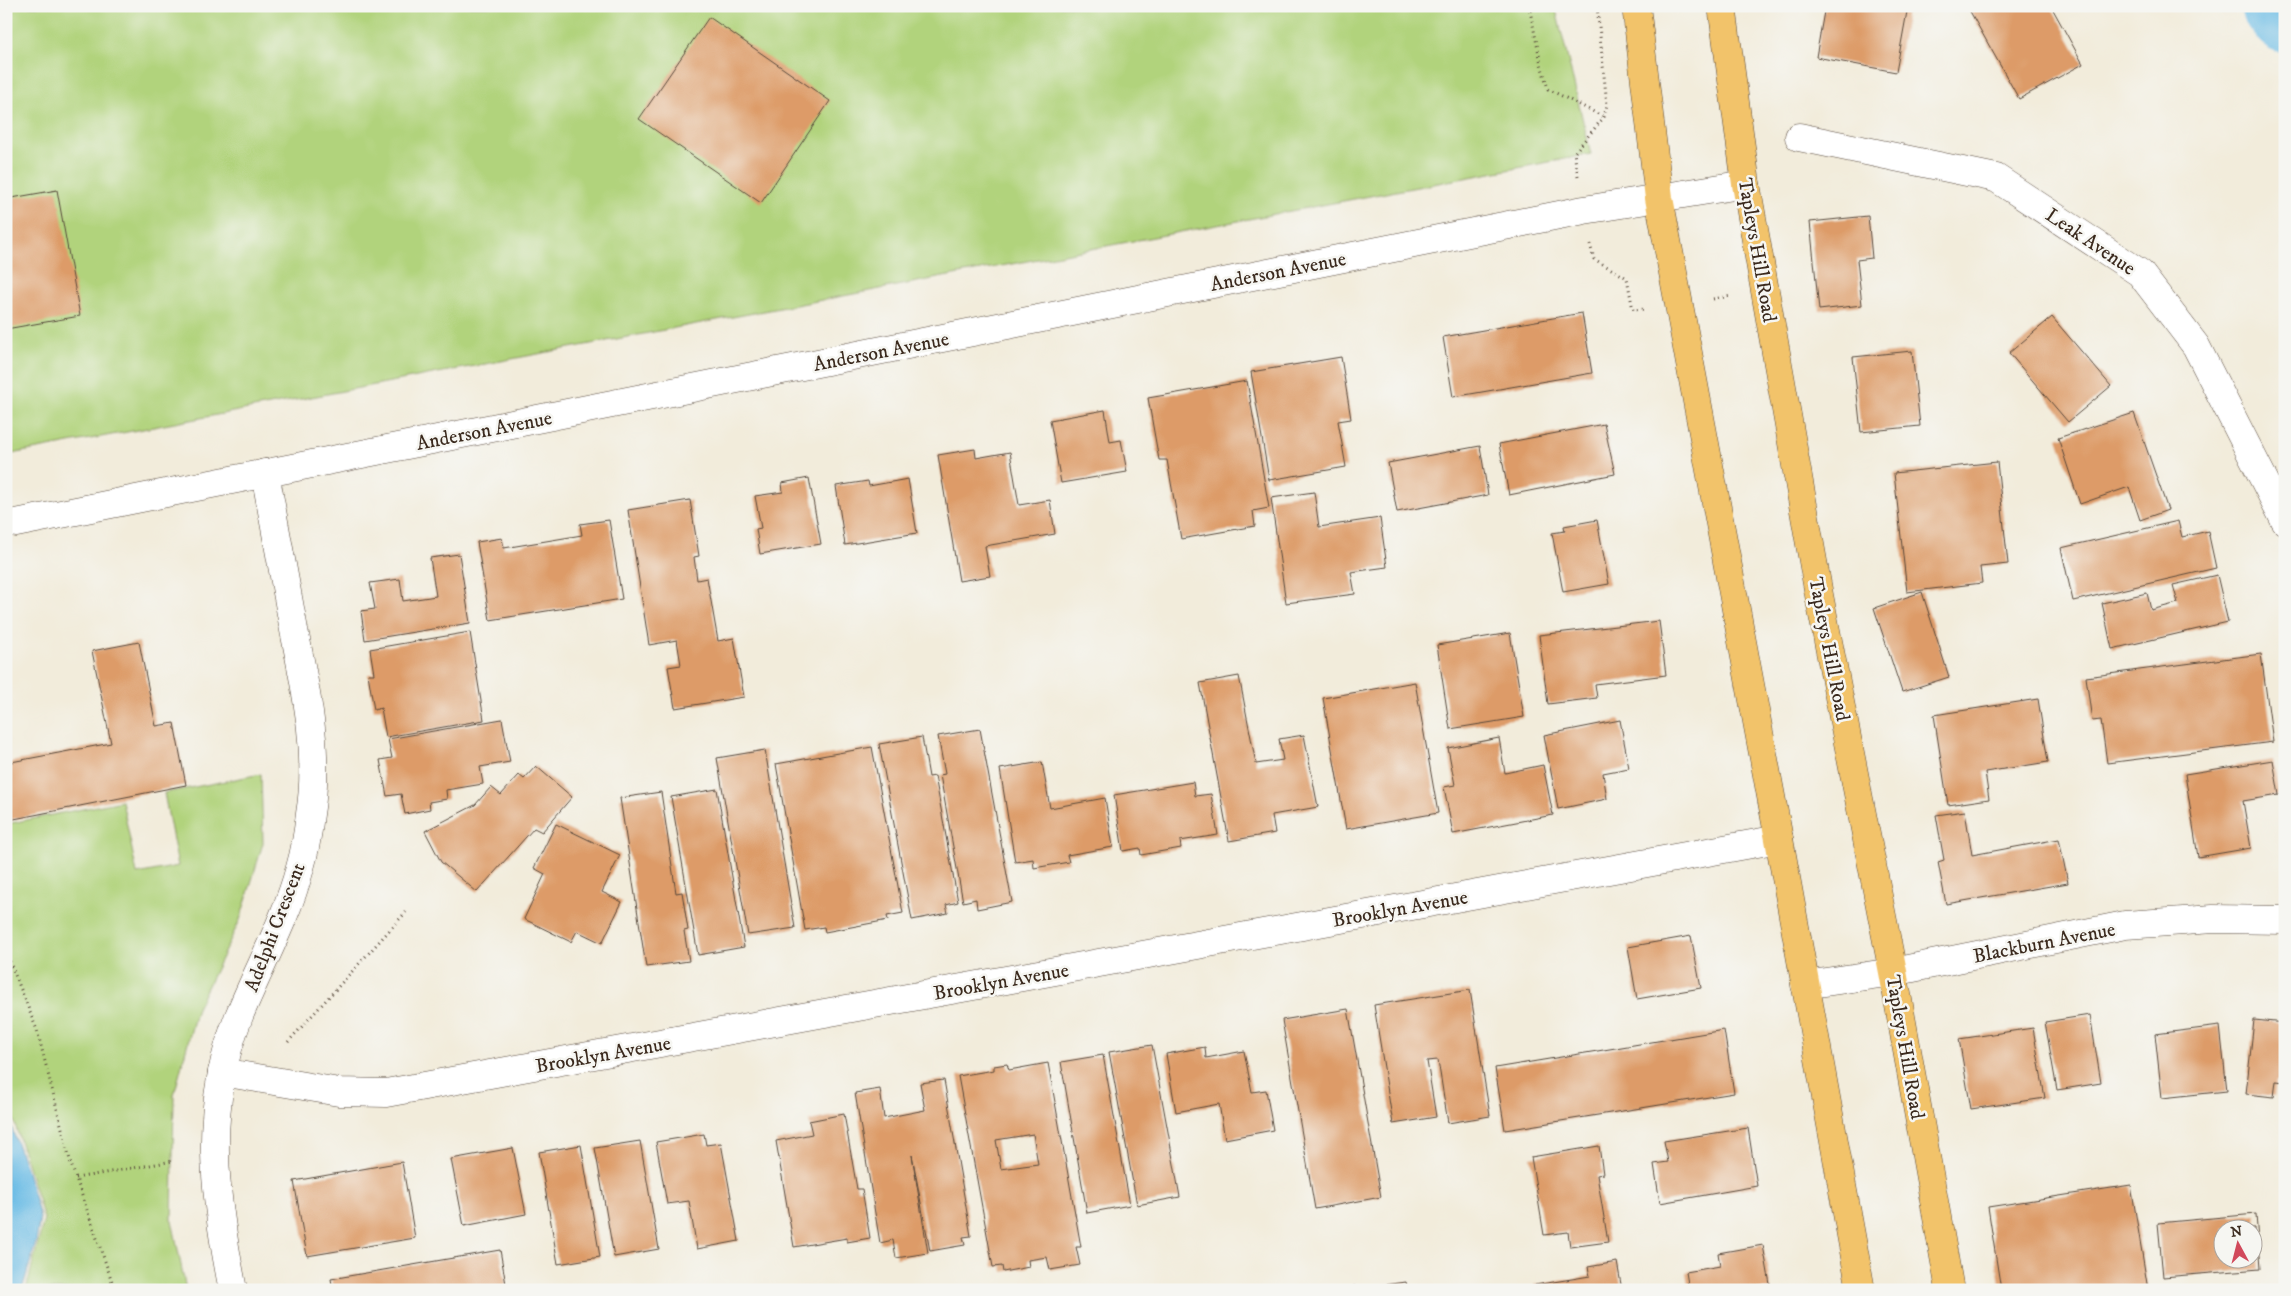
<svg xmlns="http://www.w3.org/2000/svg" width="2291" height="1296" viewBox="0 0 2291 1296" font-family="'IM FELL DW Pica',serif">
<rect width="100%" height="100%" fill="#f6f6f2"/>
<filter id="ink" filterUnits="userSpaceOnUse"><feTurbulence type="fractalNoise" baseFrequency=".02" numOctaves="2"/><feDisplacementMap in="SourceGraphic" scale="10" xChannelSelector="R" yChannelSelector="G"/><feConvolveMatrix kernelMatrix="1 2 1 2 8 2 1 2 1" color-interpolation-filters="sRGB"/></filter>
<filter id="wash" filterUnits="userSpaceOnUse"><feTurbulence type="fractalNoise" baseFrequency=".0096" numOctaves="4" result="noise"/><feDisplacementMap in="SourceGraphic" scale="20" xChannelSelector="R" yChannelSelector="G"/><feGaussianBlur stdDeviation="1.12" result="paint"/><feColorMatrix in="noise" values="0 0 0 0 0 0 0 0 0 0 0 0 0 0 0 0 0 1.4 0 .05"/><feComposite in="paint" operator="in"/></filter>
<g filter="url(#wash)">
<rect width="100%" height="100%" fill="#f2ecdb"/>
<g fill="#b1d37b" stroke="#767e4c">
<polygon points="6,6 1555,6 1591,154 6,455"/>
<polygon points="261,774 263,843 240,920 197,1008 174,1095 172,1220 186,1290 26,1290 44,1219 6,1095 6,824 122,801 137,874 178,866 164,793"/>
</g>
<polygon fill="#69bbe5" stroke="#527282" points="6,1112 27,1171 40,1217 36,1243 22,1290 6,1290"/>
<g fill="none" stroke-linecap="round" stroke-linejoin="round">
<polyline stroke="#69bbe5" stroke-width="71" points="2276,6 2285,17"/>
</g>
<g id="blocks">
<g fill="#dd9b68" fill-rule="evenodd">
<polygon points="1825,6 1908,6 1896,72 1816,57"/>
<polygon points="1967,6 2051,6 2083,64 2019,99"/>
<polygon points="709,17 830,101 761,203 639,119"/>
<polygon points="57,190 80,316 6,329 6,199"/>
<polygon points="1868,216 1872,258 1857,260 1862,305 1819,310 1810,222"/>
<polygon points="1582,313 1592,373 1453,397 1443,337"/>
<polygon points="2052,317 2111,386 2068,422 2009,353"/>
<polygon points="1912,351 1920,426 1861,432 1853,357"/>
<polygon points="1341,357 1351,419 1338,421 1346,467 1269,480 1251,372"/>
<polygon points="1247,381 1269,508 1253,511 1255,526 1181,539 1167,460 1159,460 1148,398"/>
<polygon points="1105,410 1110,442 1121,440 1127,472 1061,483 1050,420"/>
<polygon points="2134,413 2168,510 2140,520 2129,487 2080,504 2058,438"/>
<polygon points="1604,424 1615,474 1509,495 1499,444"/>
<polygon points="1480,446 1488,495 1397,512 1388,463"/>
<polygon points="975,449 976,458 1010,452 1019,505 1050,500 1055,534 985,546 990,576 959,581 938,455"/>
<polygon points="1997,462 2008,564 1980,567 1982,583 1907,592 1894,473"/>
<polygon points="809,478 821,544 760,554 756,529 761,528 755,496 783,492 782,483"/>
<polygon points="908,479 917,533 845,545 836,486 868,481 869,486"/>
<polygon points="1314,492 1319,527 1380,518 1387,567 1351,572 1355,594 1286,603 1271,498"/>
<polygon points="690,500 699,556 694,557 697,580 707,578 718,641 734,638 744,697 675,708 668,667 681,665 677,640 649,645 628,510"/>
<polygon points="609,520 622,599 490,620 477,542 502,538 504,548 582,535 580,524"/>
<polygon points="1597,520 1609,584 1563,592 1552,533 1565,531 1564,526"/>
<polygon points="2178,521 2182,537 2208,531 2216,568 2073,601 2061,548"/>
<polygon points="459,554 470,623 365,640 361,611 375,609 370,583 400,579 403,601 436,596 430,558"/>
<polygon points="2217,575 2228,622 2112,649 2102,603 2147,593 2151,610 2178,603 2173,585"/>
<polygon points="1922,592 1949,677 1902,692 1874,608"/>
<polygon points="1659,621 1666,675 1595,684 1597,698 1548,704 1539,635"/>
<polygon points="470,632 484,720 386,737 381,708 374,710 368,674 374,674 370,649"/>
<polygon points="1510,633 1524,717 1450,729 1437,645"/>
<polygon points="139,642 156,726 174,723 186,785 9,820 6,805 6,763 111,743 92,651"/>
<polygon points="2261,654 2273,742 2107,763 2101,720 2092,721 2086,677"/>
<polygon points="1239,676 1256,764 1283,760 1279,739 1304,735 1318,807 1272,815 1275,833 1229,841 1200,683"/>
<polygon points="1415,682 1438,813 1346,829 1323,698"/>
<polygon points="2038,699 2048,762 1985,772 1989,799 1948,805 1934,715"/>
<polygon points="502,719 510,762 480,767 483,784 446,790 447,799 429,802 430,809 405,814 401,794 387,796 380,760 392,758 388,739"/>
<polygon points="1620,720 1629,768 1603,773 1607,799 1558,809 1544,735"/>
<polygon points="980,729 1012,902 977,909 976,899 963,902 940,775 945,774 938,736"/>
<polygon points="922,737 929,777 935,776 958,902 946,905 948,913 912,920 879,744"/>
<polygon points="1499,738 1505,773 1543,765 1553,815 1453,834 1444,787 1455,785 1448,748"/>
<polygon points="872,747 903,913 887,916 888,920 825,932 824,927 805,930 776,764"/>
<polygon points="765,750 795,928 748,935 717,758"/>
<polygon points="2273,760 2279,795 2243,801 2251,848 2198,857 2185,774"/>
<polygon points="1042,762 1050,808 1105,798 1113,847 1067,855 1069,862 1034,868 1033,859 1015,862 1000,769"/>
<polygon points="536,766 572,797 542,832 534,828 477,892 441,862 425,831 475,805 491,787 501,795 519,775 524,779"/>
<polygon points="1193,782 1195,796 1211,794 1218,835 1180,841 1181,848 1141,855 1140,848 1123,851 1114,795"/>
<polygon points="717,789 744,947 698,955 671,797"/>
<polygon points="661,792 676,893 682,892 688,930 684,931 689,961 646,967 620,798"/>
<polygon points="1965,811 1972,855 2059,839 2068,883 1946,904 1938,862 1944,860 1936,815"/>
<polygon points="556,824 620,855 602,892 622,902 602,943 577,931 571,942 524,919 545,874 534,868"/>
<polygon points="1691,936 1701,988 1637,999 1628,947"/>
<polygon points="1470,990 1490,1116 1448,1123 1438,1060 1427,1061 1436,1117 1393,1124 1374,1005"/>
<polygon points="1348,1009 1381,1197 1315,1209 1282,1020"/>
<polygon points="2090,1015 2101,1083 2057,1090 2045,1022"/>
<polygon points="2254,1020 2285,1023 2285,1082 2276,1081 2274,1097 2246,1094"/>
<polygon points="2220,1026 2227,1091 2162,1098 2155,1034"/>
<polygon points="2033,1028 2045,1098 1971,1109 1959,1039"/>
<polygon points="1724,1030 1734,1093 1505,1130 1495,1068"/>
<polygon points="1152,1045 1180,1197 1137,1205 1109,1052"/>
<polygon points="1205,1047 1206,1058 1244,1051 1252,1092 1266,1090 1273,1130 1225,1139 1219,1104 1176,1112 1166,1054"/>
<polygon points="1103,1055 1130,1205 1087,1213 1061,1062"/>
<path d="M1048 1063 1081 1247H1076L1080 1265 1050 1270 1047 1257 1028 1260 1029 1267 1003 1272 1002 1266 993 1267 958 1076 994 1070V1066L1007 1064 1009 1070ZM1033 1134 1038 1164 1001 1169 996 1140Z"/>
<polygon points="944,1080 971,1236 963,1237 965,1245 930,1251 912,1155 928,1253 896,1258 893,1240 880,1243 855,1093 880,1089 884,1118 925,1110 920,1083"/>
<polygon points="844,1114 857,1189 862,1189 870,1238 847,1242 847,1238 794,1247 776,1141 812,1134 809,1121"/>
<polygon points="1748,1128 1757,1186 1660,1203 1654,1164 1668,1162 1664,1141"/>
<polygon points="704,1134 706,1145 721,1143 739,1241 697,1249 689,1201 667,1204 656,1142"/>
<polygon points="640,1141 659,1249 614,1257 595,1148"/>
<polygon points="581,1145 600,1257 558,1264 539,1152"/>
<polygon points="1599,1146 1603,1174 1597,1175 1608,1242 1570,1247 1568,1232 1544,1235 1531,1157"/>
<polygon points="513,1148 526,1214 464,1226 451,1159"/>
<polygon points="402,1162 415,1238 307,1256 294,1181"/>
<polygon points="2131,1185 2148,1290 2001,1290 1988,1207"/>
<path d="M2256 1214 2260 1269 2163 1277 2158 1223ZM2224 1228H2254V1258H2224Z"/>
<polygon points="1763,1245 1771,1290 1689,1290 1686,1272 1720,1266 1718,1253"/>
<polygon points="500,1250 507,1290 333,1290 331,1279"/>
<polygon points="1617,1262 1622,1290 1536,1290 1535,1285 1590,1276 1588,1267"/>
<polygon points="1406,1282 1408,1290 1369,1290 1368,1287"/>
<polygon points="1355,1286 1356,1290 1342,1290 1342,1289"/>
</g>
</g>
</g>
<g filter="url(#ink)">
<use href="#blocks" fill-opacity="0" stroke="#56473a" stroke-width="1"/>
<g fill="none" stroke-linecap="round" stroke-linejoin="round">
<g stroke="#56473a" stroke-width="29">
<g id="minor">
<polyline points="1799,137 1996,178 2140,273 2196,346 2285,521"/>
<polyline points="16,523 1584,210 1746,184"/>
<polyline points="1805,985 1893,972 2125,925 2213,919 2285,920"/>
<polyline points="222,1072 339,1092 386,1093 1779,839"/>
<path d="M233 1290C214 1196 202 1109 239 1016 259 967 286 920 300 868 305 851 308 832 310 814 320 754 306 690 294 630 284 578 275 525 265 473"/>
</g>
</g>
<g stroke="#56473a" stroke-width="29">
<g id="major">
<polyline points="1636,6 1659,198 1779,839 1861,1290"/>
<polyline points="1722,6 1746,184 1819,595 1893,972 1950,1290"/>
</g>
</g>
<g stroke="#56473a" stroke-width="3" stroke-dasharray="1 4" stroke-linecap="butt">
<polyline points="1529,6 1541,64 1548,89 1604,117"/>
<polyline points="1578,176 1574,153 1604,117 1607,105 1597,6"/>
<polyline points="1590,244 1594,259 1627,278 1633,310 1645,309"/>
<polyline points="1713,299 1731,296"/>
<polyline points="6,952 37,1030 71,1164 115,1290"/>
<polyline points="288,1042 406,912"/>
<polyline points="76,1178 173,1161"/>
</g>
<use href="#minor" stroke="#fff" stroke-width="28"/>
<use href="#major" stroke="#f2c36a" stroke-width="28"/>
</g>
</g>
<g text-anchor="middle" stroke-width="5" stroke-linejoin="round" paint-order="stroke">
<g font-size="20" fill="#3b2a1e" stroke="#f6f6f2">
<text transform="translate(2091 241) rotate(34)" y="7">Leak Avenue</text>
<text transform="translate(1758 250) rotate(80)" y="7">Tapleys Hill Road</text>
<text transform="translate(1278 271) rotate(-11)" y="7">Anderson Avenue</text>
<text transform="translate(881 351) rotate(-11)" y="7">Anderson Avenue</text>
<text transform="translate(484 430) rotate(-11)" y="7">Anderson Avenue</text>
<text transform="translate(1830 649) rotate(79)" y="7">Tapleys Hill Road</text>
<text transform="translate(1400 908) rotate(-10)" y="7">Brooklyn Avenue</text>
<text transform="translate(274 927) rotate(-69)" y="7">Adelphi Crescent</text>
<text transform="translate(2044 942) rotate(-11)" y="7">Blackburn Avenue</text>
<text transform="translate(1001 981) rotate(-10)" y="7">Brooklyn Avenue</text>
<text transform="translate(1906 1047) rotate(80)" y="7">Tapleys Hill Road</text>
<text transform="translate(603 1054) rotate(-10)" y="7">Brooklyn Avenue</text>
</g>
</g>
<rect width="2291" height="1296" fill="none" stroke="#f6f6f2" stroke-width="25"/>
<g transform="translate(2238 1244) rotate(353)"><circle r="24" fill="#f6f6f2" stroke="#aba49d"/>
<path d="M0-4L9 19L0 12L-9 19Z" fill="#d1495b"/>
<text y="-8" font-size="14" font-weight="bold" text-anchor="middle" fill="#3b2a1e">N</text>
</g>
</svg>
